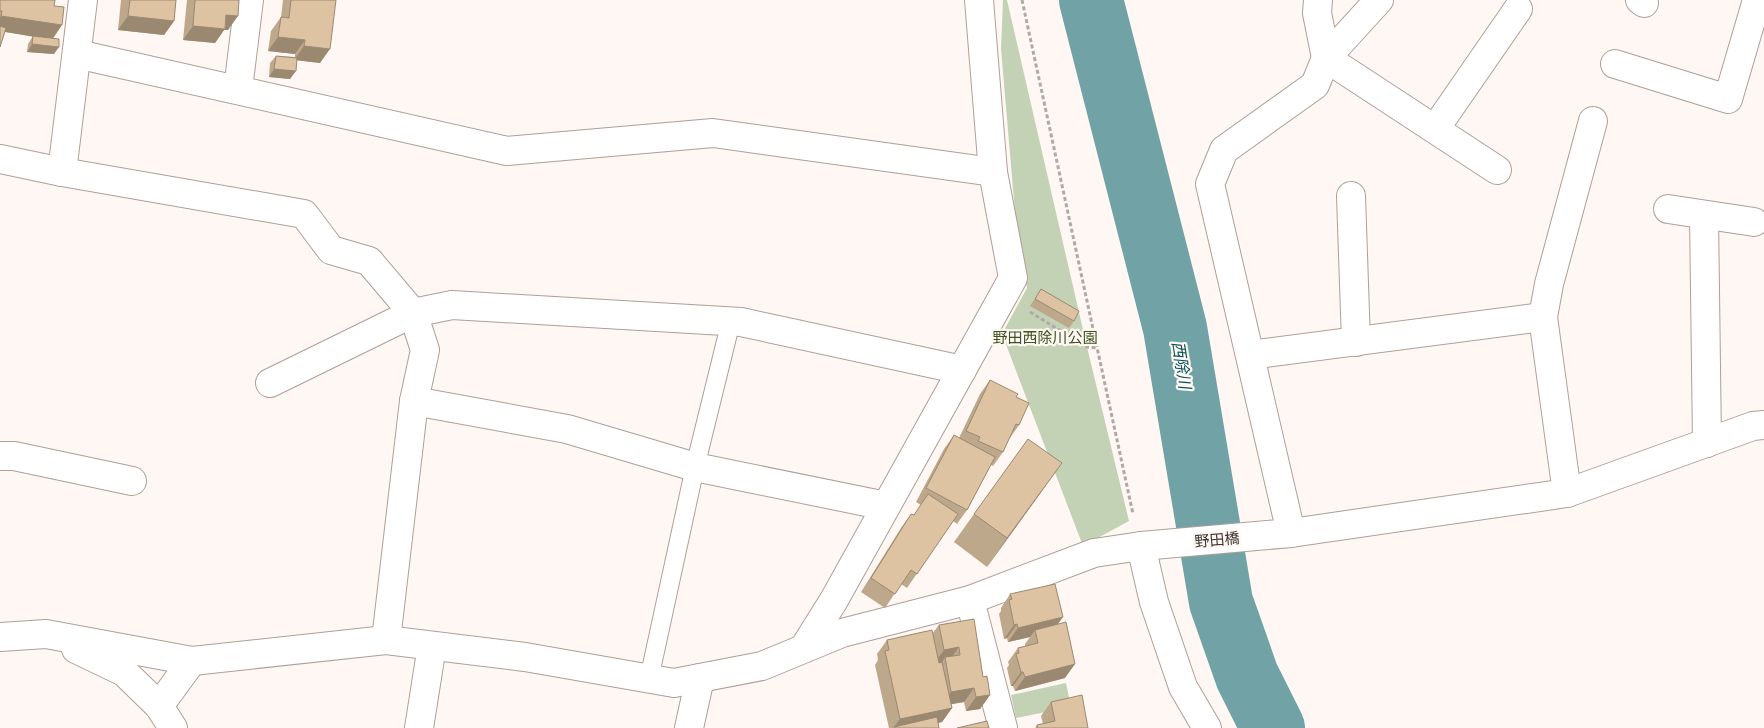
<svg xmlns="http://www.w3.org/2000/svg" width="1764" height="728" viewBox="0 0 1764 728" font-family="'Roboto Condensed','Noto Sans JP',sans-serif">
<rect width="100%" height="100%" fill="#fef7f3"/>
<g fill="#c3d2b5">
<polygon points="1003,0 1007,0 1087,347 1129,521 1083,546 1002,334 1027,288 1015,212 1001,49"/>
<polygon points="1066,683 1071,707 1016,718 1011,695"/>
</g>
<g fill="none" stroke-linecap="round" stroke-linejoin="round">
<polyline stroke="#71a3a6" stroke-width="64" points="1091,0 1175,328 1221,602 1247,676 1273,728"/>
<g stroke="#af9f97" stroke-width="20">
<polyline id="service" points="649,679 695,467 731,321"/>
</g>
<g stroke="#af9f97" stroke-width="30">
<g id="minor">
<polyline points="1318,0 1317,13 1326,58 1497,170"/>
<polyline points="1640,0 1644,3"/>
<polyline points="77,54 507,151 713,133 993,172"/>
<polyline points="1615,64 1728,99 1757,0"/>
<polyline points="238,89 249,0"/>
<polyline points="1435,129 1518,9"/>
<polyline points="0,159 62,172 304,214 331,250 369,261 413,313 425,350 414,401 386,640"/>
<polyline points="62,172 83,0"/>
<polyline points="1351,196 1356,342"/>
<polyline points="1668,209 1754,222"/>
<polyline points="1704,215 1707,443"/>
<polyline points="1250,355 1543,317"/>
<polyline points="270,383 413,313 452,305 741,322 962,370"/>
<polyline points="414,401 567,429 695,467 886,506"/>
<polyline points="0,456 14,456 132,481"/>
<polyline points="1567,493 1543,317 1549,284 1593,121"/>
<polyline points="1291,533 1210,184 1224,150 1315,85 1326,58 1379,0"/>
<polyline points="1141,546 1154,602 1183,687 1207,728"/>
<polyline points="970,600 1003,728"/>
<polyline points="0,637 46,634 192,661 386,640 525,657 674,683 762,666 842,633 970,600 1094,553 1141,546 1291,533 1567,493 1753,426 1764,425"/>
<polyline points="804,648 834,600 1013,278 993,172 979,0"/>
<polyline points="76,649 124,672 159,706 173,728"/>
<polyline points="159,706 192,661"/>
<polyline points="419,728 432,646"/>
<polyline points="689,728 700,678"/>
</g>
</g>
<g stroke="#b0a9a6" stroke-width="3" stroke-dasharray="4 2.5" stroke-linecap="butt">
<polyline points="1022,0 1133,514"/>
<polyline points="1030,312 1087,347 1097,348"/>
</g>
<use href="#service" stroke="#fff" stroke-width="18"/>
<use href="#minor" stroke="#fff" stroke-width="28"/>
</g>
<g fill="#bea88b">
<polygon points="0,0 54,6 53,38 54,54 27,52 28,44 33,36 5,32 0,47"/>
<polygon points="121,0 176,0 174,21 164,35 118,30"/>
<polygon points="187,0 239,0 228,30 224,30 215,43 183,40"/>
<polygon points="283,0 336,0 320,63 297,60 290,79 269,77 270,63 276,56 295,57 295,54 268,51 271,31 281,17"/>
<polygon points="1041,289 1074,321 1069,328 1030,306"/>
<polygon points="990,380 1016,397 1019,425 1009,439 1003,452 993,466 991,465 967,510 957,524 953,521 907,588 901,584 885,608 861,592 901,528 911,514 914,515 921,505 916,502 944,449 954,435 959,438 980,394"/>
<polygon points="1042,491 987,567 954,542 974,514"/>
<polygon points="1010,594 1058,624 1065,678 1015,691 1013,686 1011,686 1007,668 1009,665 1008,662 1018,648 1025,646 1025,644 1030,637 1008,642 1007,638 1004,639 999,614 1001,611 1001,608"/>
<polygon points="939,625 983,677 990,695 980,709 966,711 964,702 951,704 952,708 942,722 938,723 939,728 889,728 875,665 878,660 877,654 887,640 932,634"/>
<polygon points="1051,702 1088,728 1035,728 1037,725 1043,724 1041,716"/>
</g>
<g fill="#9b8871">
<polygon points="226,15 238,16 228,30 224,30 215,43 183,40 193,26"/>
<polygon points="1,16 62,25 52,40 0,31 0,17"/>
<polygon points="128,16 174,21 164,35 118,30"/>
<polygon points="278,37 305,40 295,54 268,51"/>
<polygon points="32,44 59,47 54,54 27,52"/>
<polygon points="304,46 330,49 320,63 294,60"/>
<polygon points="274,69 296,71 290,79 269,77"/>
<polygon points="1062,463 1042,491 987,567 1007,538"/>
<polygon points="1063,617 1053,631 1035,630 1030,637 1008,642 1018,628"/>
<polygon points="1017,624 1007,638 1004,639 1014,625"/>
<polygon points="959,647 949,661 945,657 942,662 934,664 944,650"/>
<polygon points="1075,664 1065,678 1015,691 1025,677"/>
<polygon points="1021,672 1023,672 1013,686 1011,686"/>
<polygon points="974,688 964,702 941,706 951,692"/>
<polygon points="990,695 980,709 966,711 976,697"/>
<polygon points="952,708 942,722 915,728 894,727 900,719"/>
</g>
<g fill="#ddc3a2" stroke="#9b8871">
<polygon points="0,0 55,0 54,6 64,7 62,25 1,16 2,11 0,11"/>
<polygon points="130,0 176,0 174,21 128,16"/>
<polygon points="195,0 239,0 238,16 226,15 225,29 193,26"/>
<polygon points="291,0 336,0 330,49 304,46 305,40 278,37 281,17 289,18"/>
<polygon points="0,26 6,28 0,47"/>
<polygon points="33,36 59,39 59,47 32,44"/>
<polygon points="276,56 297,58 296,71 274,69"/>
<polygon points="1041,289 1079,311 1074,321 1035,299"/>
<polygon points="990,380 1018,394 1016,397 1029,403 1019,425 1016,424 1003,452 978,441 980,437 966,431"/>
<polygon points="954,435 995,457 967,510 926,488"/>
<polygon points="1028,439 1062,463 1007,538 974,514"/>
<polygon points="928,494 958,514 917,574 911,570 895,594 871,578 911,514 914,515"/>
<polygon points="1055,584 1063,617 1018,628 1017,624 1014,625 1009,600 1012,599 1010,594"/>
<polygon points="974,619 983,677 987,676 990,695 976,697 974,688 951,692 945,657 960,655 959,647 944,650 939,625"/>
<polygon points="1066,622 1075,664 1025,677 1023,672 1021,672 1016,654 1019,653 1018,648 1038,643 1035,630"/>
<polygon points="932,630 939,663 942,662 952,708 900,719 885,651 889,650 887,640"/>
<polygon points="1082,695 1088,728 1038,728 1037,725 1055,721 1051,702"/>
<polygon points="937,717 939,728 895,728 894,727"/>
<polygon points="987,721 989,728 957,728"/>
</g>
<g text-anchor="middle" stroke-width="4.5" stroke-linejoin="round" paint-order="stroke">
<g font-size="15" fill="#3b531e" stroke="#fef7f3">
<text x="1045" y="343">野田西除川公園</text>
</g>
<g font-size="15" fill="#3d3633" stroke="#fef7f3">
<text transform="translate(1217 540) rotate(-5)" y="5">野田橋</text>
</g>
<g font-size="16" font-style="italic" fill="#015155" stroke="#fef7f3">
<text transform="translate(1182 365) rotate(81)" y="6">西除川</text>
</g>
</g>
</svg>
